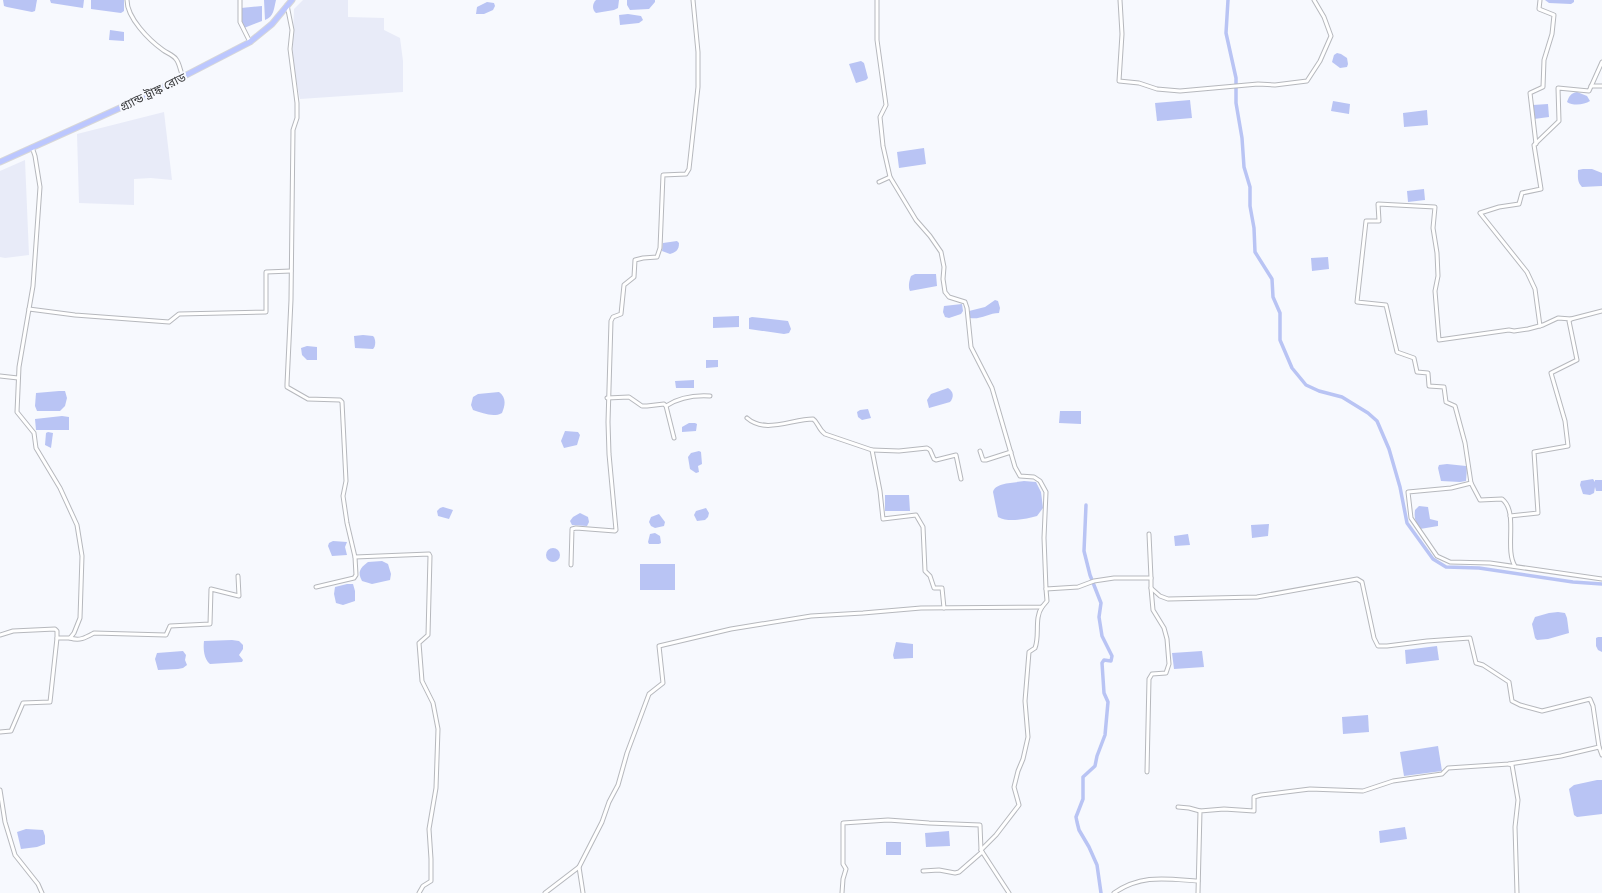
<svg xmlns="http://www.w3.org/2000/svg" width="1602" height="893" viewBox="0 0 1602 893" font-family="Roboto,'Noto Sans Bengali',sans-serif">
<rect width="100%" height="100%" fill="#f7f9fe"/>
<g fill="#e8ebf8">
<polygon points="303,0 348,0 348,17 384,18 384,30 400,38 403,61 403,92 300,99 292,60 294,9"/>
<polygon points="164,112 172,180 151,178 134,179 134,205 79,203 77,134"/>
<polygon points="25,160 29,255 5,258 0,257 0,171"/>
</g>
<g fill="#b9c4f4">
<polygon points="3,0 37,0 35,11 32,12 7,7 4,6"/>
<polygon points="50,0 84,0 83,8 51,3"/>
<polygon points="91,0 124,0 124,11 121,13 91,9"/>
<path d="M264 0H276C274 8 274 17 265 20Z"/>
<path d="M596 0H619L618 8 614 10 596 13C592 10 592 4 596 0Z"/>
<polygon points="627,0 655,0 655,2 649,9 630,10 627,5"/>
<polygon points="1545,0 1574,0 1574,2 1571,4 1549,3"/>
<polygon points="487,2 494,3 495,6 493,10 484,14 476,14 477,7"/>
<polygon points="262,6 262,21 244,28 241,22 241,8"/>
<polygon points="628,14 641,16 643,20 639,23 620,25 619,15"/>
<polygon points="110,30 124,32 124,41 109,40"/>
<polygon points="1337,53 1341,54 1347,58 1348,64 1347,67 1340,68 1332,62 1334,55"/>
<polygon points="861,61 864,63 868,78 866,80 856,83 849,64"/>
<path d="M1577 92 1587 96 1590 101C1584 105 1573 106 1567 102 1569 96 1571 93 1577 92Z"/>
<polygon points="1190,100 1192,118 1157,121 1155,103"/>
<polygon points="1333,101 1350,104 1349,114 1331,111"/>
<polygon points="1548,104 1549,117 1534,119 1533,105"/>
<polygon points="1427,110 1428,125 1404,127 1403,113"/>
<polygon points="924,148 926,164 899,168 897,152"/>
<path d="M1583 169H1592L1602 173V186L1582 187C1577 182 1578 177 1578 170Z"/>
<polygon points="1424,189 1425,200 1408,202 1407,191"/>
<path d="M677 241 679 243C679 250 676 252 670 254L662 251 663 243Z"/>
<polygon points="1328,257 1329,269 1312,271 1311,258"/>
<path d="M915 274H936L937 286 910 291C908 287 909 281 911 276Z"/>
<path d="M995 300 998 301 1000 308 999 313C989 313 980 320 970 318L969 311 985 307Z"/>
<polygon points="962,304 963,311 961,314 949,318 945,317 943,312 944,306"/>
<polygon points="739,316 739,327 713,328 713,317"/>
<polygon points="752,317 788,321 791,329 789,333 784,334 749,329 749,318"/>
<path d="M363 335 373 336C376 339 376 346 373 349L355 348 354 336Z"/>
<polygon points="307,346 317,347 317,360 307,360 302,355 301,348"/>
<polygon points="706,360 718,360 718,367 706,368"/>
<polygon points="694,380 694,388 676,388 675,381"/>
<path d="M948 388C954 392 954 397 950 402L929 408 927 400 931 394Z"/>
<polygon points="59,391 65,391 67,398 65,406 60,411 37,411 35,406 36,393"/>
<path d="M499 392C507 398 505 406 502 413 493 418 483 413 473 410L471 405 473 397 478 394Z"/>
<polygon points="868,409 871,418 862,420 858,417 857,412 860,410"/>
<polygon points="1060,411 1081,411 1081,424 1059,423"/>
<polygon points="62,416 69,417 69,430 36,430 35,419"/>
<polygon points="689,423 695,423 697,424 696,431 682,432 682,427"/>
<polygon points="565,431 578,432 580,435 577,445 564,448 561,441"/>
<polygon points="48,432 53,433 51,448 45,445 46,433"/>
<polygon points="699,451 701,452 702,464 698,466 699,472 696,473 690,469 688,457 691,453"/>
<polygon points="1447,464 1466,466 1467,468 1466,481 1460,482 1441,481 1438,468 1439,465"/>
<polygon points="1593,479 1595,482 1595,480 1602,480 1602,491 1596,491 1595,487 1594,493 1590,495 1583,494 1580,485 1581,481"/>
<path d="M1024 481 1036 482 1041 492 1043 508 1037 516C1025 519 1009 523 998 517L993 492C995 482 1015 483 1024 481Z"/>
<polygon points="885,495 909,495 910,511 885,511"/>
<path d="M1419 506 1428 507 1430 519 1438 521V526L1420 529C1415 523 1414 517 1415 510Z"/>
<polygon points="443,507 453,510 449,519 438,516 437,511 440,508"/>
<polygon points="706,508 709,513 708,517 705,520 697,521 694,515 696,511"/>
<polygon points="580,513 588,517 589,522 587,526 572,525 570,521 573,517"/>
<polygon points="659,514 665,522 664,526 655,528 651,526 649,522 651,517"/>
<polygon points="1269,524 1268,536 1252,538 1251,525"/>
<polygon points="655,533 660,536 661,543 659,544 649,544 648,542 650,534"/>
<polygon points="1188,534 1190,545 1175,546 1174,536"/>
<polygon points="333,541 347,542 345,547 347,555 332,556 328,546 329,543"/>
<circle cx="553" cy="555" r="7"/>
<path d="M368 562 382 561 388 564 391 574 390 580 372 584 362 581C357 572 360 568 368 562Z"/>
<rect x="640" y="564" width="35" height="26"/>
<polygon points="347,584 353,584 355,591 355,601 343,605 336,603 334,594 335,587"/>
<polygon points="1558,612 1565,613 1567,618 1569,633 1548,639 1537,640 1535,638 1532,624 1535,617 1549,613"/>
<polygon points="1598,637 1602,637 1602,652 1598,650 1596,646 1596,638"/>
<path d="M232 640 239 641 243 645V649L239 655 243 660 242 662 210 664C204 659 203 649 204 641Z"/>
<polygon points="896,642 913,644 913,658 894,659 893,655"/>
<polygon points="1437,646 1439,660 1406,664 1405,650"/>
<polygon points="183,651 186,655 185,660 187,665 183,668 178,669 158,670 155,659 157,653"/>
<polygon points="1202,651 1204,667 1174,669 1172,653"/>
<polygon points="1368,715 1369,732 1343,734 1342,717"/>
<polygon points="1438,746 1442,771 1404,776 1400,752"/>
<polygon points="1597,780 1602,780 1602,814 1577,817 1574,815 1569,789 1574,785"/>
<polygon points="1405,827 1407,839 1380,843 1379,831"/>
<polygon points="26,829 43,830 45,836 45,844 37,847 21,849 17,832"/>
<polygon points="949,831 950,846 926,847 925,833"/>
<rect x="886" y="842" width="15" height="13"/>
</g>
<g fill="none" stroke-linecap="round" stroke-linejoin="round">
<g stroke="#b9c4f4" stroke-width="3.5">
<polyline points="1228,0 1226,33 1236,78 1236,103 1242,138 1244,167 1250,187 1250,206 1254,228 1255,252 1272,279 1273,297 1280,313 1280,340 1292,368 1306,385 1319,391 1342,397 1368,413 1377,421 1389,449 1400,487 1407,523 1433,559 1446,567 1479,568 1573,582 1602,584"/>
<polyline points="1086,505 1084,551 1090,575 1101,603 1099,617 1102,636 1112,656 1111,661 1104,660 1102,663 1104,693 1108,702 1105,735 1097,756 1095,766 1083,777 1083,799 1076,817 1077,822 1079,830 1089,847 1097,865 1101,893"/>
</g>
<g stroke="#b6b8bd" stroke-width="5">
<g id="minor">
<path d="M127 0C127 18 149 40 163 50 167 53 173 55 176 59 180 64 180 71 183 77"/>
<polyline points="240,0 240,22 250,42"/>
<polyline points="877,0 877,40 886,105 880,117 883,146 890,177 916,220 930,236 941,252 944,267 943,279 945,292 949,297 965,302 967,308 971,347 992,388 1015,467 1020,476 1034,477 1040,481 1046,492 1044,538 1046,589 1078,587 1094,581 1114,578 1151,578 1151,588 1160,596 1168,599 1257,597 1357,579 1362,582 1374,638 1378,646 1387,646 1427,641 1470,638 1476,663 1483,665 1509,682 1512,701 1520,705 1542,711 1590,699 1593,706 1599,747 1561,756 1509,764 1448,768 1442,774 1393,781 1363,791 1310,789 1261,795 1254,797 1254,811 1224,809 1200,811 1198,893"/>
<polyline points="1120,0 1122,34 1119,81 1139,83 1157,89 1180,91 1258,84 1275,85 1307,81 1320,61 1331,36 1324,17 1314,0"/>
<polyline points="287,5 292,30 290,49 297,103 297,118 293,130 291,300 287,384 287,387 308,399 340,400 342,402 346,481 343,496 347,523 355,557 356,575 354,578 316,587"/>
<polyline points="1591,86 1602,86"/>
<polyline points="1536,144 1530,93 1543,87 1544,60 1552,34 1554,15 1539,9 1540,0"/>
<polyline points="879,182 890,177"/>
<polyline points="29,309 33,286 40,187 35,156 32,147"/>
<polyline points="1540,326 1535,289 1527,272 1480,213 1499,207 1519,204 1522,193 1541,189 1534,145 1559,121 1558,88 1589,91 1602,62"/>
<polyline points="0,376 18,378"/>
<polyline points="607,398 629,397 642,406 647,406 664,404 666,406 674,438"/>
<path d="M666 406C680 397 694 395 710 396"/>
<path d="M747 418C765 434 792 419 813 419 818 422 818 429 825 434L872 450 880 491 883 519 916 515 923 527 925 571 930 576 934 588H942L944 608"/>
<polyline points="872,450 899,451 927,448 930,450 934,459 936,460 956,455 961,479"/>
<polyline points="980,451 983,460 986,460 1011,452"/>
<polyline points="1471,483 1465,443 1455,406 1446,402 1444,387 1429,386 1428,373 1417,372 1414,358 1397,352 1386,305 1357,302 1366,221 1379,221 1378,204 1435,207 1433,228 1437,253 1438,276 1435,291 1439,340 1509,330 1514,331 1528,329 1543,325 1558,318 1571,319"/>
<polyline points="1510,516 1538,513 1534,452 1568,446 1565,421 1551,373 1577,360 1569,321 1571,319 1602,311"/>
<polyline points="1149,534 1151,578"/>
<polyline points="355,557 429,554 430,556 428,635 419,643 422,681 433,703 438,729 436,788 429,829 431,859 431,881 423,886 419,893"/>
<polyline points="571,565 572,529 576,528 615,531 616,530 609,454 608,422 611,321 613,317 621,314 624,285 634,277 635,260 643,258 657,257 660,248 663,175 686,174 689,169 698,87 698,52 693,0"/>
<path d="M1515 566C1504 549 1519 512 1502 499L1480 500 1471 483 1451 488 1408 492 1411 518 1437 556 1450 562 1490 563 1602 579"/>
<polyline points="0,635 13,631 55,629 57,631 57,638"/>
<path d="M70 638C80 641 85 638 94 633L166 635 170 626 210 624 211 589 239 596 238 576"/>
<polyline points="0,732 11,731 23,703 50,702 57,638 70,638 74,633 80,618 82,556 77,525 60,488 36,448 34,433 17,412 19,367 29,309 75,315 169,322 179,314 266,312 266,272 291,271"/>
<polyline points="1599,747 1602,755"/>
<polyline points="1509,764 1512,765 1518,800 1515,827 1517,893"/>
<polyline points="1147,772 1149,679 1152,674 1166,673 1169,664 1167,639 1164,628 1153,610 1151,588"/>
<polyline points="0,790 5,822 15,855 38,884 42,893"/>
<polyline points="1178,807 1189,808 1200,811"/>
<path d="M981 850 996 835 1019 805 1014 787 1018 771 1023 759 1028 737 1025 701 1029 652 1035 648C1040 636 1034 618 1042 607"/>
<polyline points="923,871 939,870 955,873 959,872 982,852"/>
<polyline points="545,893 579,867"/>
<polyline points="583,893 579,867 602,822 609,802 618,785 627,753 649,694 663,683 659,646 731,629 811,616 863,613 921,608 1042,607 1047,601 1046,589"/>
<polyline points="842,893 843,879 846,869 843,864 843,823 888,820 929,823 980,825 981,850 1009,893"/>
<path d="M1114 893C1142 874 1166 879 1198 881"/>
</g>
</g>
<g stroke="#d7d7d8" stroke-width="7">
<polyline id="trunk" points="0,162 142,98 250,42 272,24 292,0"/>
</g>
<use href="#minor" stroke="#fff" stroke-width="3"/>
<use href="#trunk" stroke="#bcc7fe" stroke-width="5"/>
</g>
<g text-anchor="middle" stroke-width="4" stroke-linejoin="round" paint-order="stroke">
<g font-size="12" fill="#37383a" stroke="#f7f9fe">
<text transform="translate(153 92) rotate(-26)" y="4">গ্র্যান্ড ট্রাঙ্ক রোড</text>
</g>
</g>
</svg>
